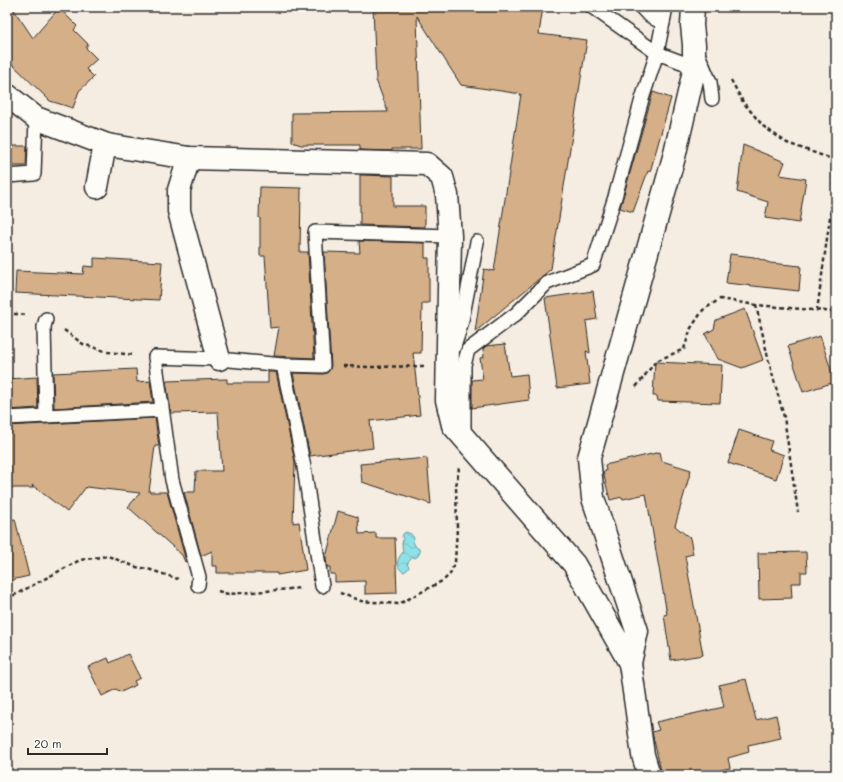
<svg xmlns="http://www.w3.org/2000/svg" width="843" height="782" viewBox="0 0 843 782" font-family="Mali,sans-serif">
<defs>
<pattern id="water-waves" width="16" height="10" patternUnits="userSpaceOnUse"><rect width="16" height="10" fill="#8fe1e8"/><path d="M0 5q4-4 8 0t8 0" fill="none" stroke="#7cc1c7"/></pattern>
</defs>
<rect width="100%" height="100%" fill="#f5ede1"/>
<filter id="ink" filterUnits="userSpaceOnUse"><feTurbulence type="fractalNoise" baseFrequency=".025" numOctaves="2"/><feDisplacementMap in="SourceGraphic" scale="8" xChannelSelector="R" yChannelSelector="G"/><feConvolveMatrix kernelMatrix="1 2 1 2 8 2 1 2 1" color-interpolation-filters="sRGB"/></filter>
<g filter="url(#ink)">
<path fill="url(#water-waves)" stroke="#67989c" d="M406 532 411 534 414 538 413 542 416 547 419 549 420 552 418 556 415 558 413 557 410 560 407 564 409 567 407 570 404 572C398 569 396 564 399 558 400 555 402 554 403 552L402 544 403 539 402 537 403 534Z"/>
<g fill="#d5af87" stroke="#2b2b2b">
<polygon points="7,7 12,7 33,38 59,8 77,26 74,30 88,44 86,48 97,59 86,69 94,77 79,91 73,108 50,101 7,59"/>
<polygon points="373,7 543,7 539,34 587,40 551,269 475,332 484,269 494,271 521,94 461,85 417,16 421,149 392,149 392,151 360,150 360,145 301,145 292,142 292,113 388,112 376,80"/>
<polygon points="653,92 671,98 650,172 648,171 633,212 620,208"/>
<polygon points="743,145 785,162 780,175 806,179 799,223 765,218 768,202 737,192"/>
<polygon points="7,146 27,146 26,166 7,166"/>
<polygon points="360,175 393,176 393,206 425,206 425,227 360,225"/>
<polygon points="260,187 301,188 300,252 308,252 314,358 274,356 279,327 270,328 265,256 260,256 260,218 259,218"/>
<polygon points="359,241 425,243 425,258 429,258 429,303 422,303 421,353 413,353 420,415 370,421 373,448 310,456 293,373 323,374 327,373 330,369 331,366 324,252 360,253"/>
<polygon points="730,254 754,257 770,263 801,266 799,291 726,283"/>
<polygon points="94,258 162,262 159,300 15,293 16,271 83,274 84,266 94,267"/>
<polygon points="593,291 597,319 586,321 590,353 586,351 590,384 557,388 545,298"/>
<polygon points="745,309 763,360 742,368 718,359 705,334 714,329 716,320"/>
<polygon points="820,336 835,382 803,392 788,346"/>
<polygon points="505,344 510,376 527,374 529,400 472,408 472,380 483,379 480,358 484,357 483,349 486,346"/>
<polygon points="655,362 722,365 720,403 658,401 657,396 653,396"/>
<polygon points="136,369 137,382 150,381 153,402 54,408 53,373"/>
<polygon points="268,372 276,372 295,462 293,523 299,522 306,570 277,575 277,573 217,573 217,566 212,566 212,551 201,556 184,492 195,492 196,471 222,471 218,412 171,413 166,381 227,379 227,383 268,383"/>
<polygon points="37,377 38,408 7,410 7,379"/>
<polygon points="155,418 159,446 155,446 149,492 167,492 186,561 185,562 182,555 128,507 140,493 86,487 67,512 32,485 33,488 7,488 7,426"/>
<polygon points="739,430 772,441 769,450 784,455 776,479 728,463"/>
<polygon points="660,452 662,461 691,470 675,526 690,538 693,554 685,556 703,655 671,660 664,615 667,614 646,494 623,499 622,497 610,500 603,472 606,471 605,465"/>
<polygon points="427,458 431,504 362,482 360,464"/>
<polygon points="338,511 358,517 359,534 376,533 376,538 395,538 397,593 365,594 365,581 335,582 335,574 330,574 330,567 327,567 326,557"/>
<polygon points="15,519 29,576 7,581 7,520"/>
<polygon points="806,552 807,572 801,572 801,583 791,583 792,598 759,599 758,553"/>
<polygon points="128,654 140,678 134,681 136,685 121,692 116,689 102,696 88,667 108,658 110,663"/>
<polygon points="746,679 756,720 776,715 781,738 748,745 749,752 728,758 730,768 721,770 722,775 662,775 652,732 659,730 656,722 724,707 719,685"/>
</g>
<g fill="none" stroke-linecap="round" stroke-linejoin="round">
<g stroke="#2b2b2b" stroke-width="16">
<g id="lane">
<polyline points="592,7 657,53 684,63 694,71"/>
<path d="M641 7C647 15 654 19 663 23"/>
<polyline points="698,54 710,82 712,99"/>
<polyline points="7,176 34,174 36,118"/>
<polyline points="46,319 44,327 46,416"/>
<polyline points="454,347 461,325 477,242"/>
<polyline points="283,365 304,467 322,586"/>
<polyline points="7,418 162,410"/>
<polyline points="464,436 464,365 468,350 516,314 547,283 593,265 615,197 642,99 657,53 666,7"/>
<polyline points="198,585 199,577 172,480 155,357 219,359 283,365 323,366 315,232 450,236"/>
</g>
</g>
<g stroke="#2b2b2b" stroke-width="25">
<g id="street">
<polyline points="7,95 36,118 107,145 189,158 427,164 442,177 447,195 450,236 447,400 453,425 574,564 630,663"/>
<polyline points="189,158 179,190 179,211 219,359"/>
<polyline points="97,187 103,155 107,145"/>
<polyline points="649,775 643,755 630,663 637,631 593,498 589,458 674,157 694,71 694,45 692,25 693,7"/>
</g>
</g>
<g stroke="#2b2b2b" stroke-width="2.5" stroke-dasharray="4 3" stroke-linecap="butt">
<polyline points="731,80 743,102 763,126 787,143 832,159 836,159"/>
<polyline points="756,305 769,362 784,417 798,512"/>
<polyline points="817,311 834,188 832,159"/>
<polyline points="7,314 19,314 27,315"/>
<polyline points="64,330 83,344 108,352 135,355"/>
<polyline points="343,366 368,367 424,366"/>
<polyline points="636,387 656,361 684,349 691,328 703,310 720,299 756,305 836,312"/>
<polyline points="218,591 228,594 302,588"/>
<polyline points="340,593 361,601 399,604 444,580 450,574 455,562 457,528 456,487 459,468"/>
<polyline points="7,599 80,560 108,556 136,567 148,569 178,579"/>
</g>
<use href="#lane" stroke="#fdfcf7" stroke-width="13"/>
<use href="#street" stroke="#fdfcf7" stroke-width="22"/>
</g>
</g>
<rect width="843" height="782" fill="none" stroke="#fdfcf7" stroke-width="24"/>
<rect x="12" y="12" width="819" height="758" fill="none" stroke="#2b2b2b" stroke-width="1.5" filter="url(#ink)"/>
<path d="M28 748v6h79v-6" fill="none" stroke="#2b2b2b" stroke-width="2"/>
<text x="34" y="748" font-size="12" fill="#2b2b2b" stroke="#fdfcf7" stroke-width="3" paint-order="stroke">20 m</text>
</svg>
